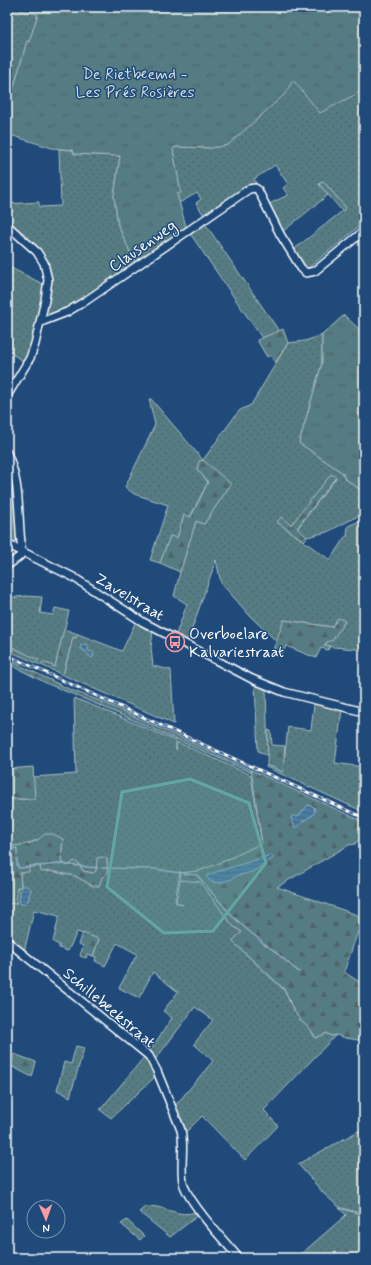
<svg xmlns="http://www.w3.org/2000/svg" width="371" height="1265" viewBox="0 0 371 1265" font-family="Mynerve,sans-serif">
<defs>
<pattern id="grass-dots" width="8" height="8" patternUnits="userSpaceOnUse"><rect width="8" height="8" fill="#557c83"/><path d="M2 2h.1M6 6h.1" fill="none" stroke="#506468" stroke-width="1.8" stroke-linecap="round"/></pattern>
<pattern id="forest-firs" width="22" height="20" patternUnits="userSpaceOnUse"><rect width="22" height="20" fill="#557c83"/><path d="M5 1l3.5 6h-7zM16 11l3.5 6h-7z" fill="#506468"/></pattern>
<pattern id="park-tufts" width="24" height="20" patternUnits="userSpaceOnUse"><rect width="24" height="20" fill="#557c83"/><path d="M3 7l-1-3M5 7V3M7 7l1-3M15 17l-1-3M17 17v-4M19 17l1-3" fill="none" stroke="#506468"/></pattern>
<pattern id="water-rules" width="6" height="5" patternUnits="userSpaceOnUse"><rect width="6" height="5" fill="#467ba3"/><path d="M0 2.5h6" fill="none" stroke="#496478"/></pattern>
</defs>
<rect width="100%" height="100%" fill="#1f4a7a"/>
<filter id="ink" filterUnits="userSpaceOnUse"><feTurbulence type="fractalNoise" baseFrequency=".025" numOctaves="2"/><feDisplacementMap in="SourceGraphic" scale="8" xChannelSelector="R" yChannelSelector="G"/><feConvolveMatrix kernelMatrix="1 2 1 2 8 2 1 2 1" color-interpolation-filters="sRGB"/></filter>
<g filter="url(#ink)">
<g fill="url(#grass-dots)" stroke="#aabec1">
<polygon points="7,7 28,7 38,14 31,37 44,47 27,41 7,111"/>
<polygon points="364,7 364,229 361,225 306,270 292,251 346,208 323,181 319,184 328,195 281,233 267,205 288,195 283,188 288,184 275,165 254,179 257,185 252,185 205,217 196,203 201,199 197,193 179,203 177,194 180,193 173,150 175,147 211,148"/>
<polygon points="59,149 73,150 74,154 120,156 114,196 118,225 136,265 86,299 48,318 44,317 47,267 7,222 7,204 39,202 39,207 61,206"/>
<polygon points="204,222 279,331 262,338 189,232"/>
<polygon points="7,266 45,285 35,335 25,362 7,351"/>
<polygon points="322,335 322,363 299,443 343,473 344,478 364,492 364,513 327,532 307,537 297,529 336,478 290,525 277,522 330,560 344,538 347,536 348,526 364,519 364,650 324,646 345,622 338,618 332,627 284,620 277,642 250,616 221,583 216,560 187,643 175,637 187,604 174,596 180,572 196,521 204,524 231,484 197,469 208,482 190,517 184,515 177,538 170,537 160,563 150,560 168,505 134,494 125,487 155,425 149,399 151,399 203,460 235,416 240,410 251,405 288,343 305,341"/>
<polygon points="17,501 17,539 14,543 7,541 7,504"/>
<polygon points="25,596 42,597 40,613 53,615 55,608 69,611 55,667 43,662 41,665 36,663 38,660 12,647 11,639 7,639 7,621 10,621 9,598"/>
<polygon points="136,621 153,630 151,648 153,666 171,670 174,724 63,675 73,637 76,638 78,634 122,651"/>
<polygon points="255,684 266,690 268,756 258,751"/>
<polygon points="74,698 99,708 176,741 176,750 177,742 251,775 262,843 227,860 199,871 181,873 180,871 175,902 183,905 176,902 180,880 200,881 233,926 242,932 232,941 284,990 294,1011 301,1021 311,1030 315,1038 326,1033 331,1036 336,1035 264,1110 278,1126 245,1160 202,1116 185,1133 174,1107 213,1061 194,1044 213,1020 195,1007 155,1060 149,1052 172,1018 163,1011 178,992 153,972 139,998 119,988 137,954 117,943 105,966 95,961 96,957 93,956 99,939 77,932 68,951 59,948 59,945 53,942 59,916 34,910 24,952 7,938 7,903 16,903 17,887 21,886 20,873 29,866 40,866 41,871 50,871 75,876 93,886 108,872 107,859 98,858 96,871 93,873 83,871 78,863 71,863 69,866 62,863 61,858 63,839 39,839 25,845 13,846 11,848 7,849 7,799 35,799 33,777 76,774"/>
<polygon points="103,702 251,770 252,773 101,706"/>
<polygon points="314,704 342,710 335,763 363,767 364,760 364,812 266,767 267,765 283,771 288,727 311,730"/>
<polygon points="76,1046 84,1048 70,1097 57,1090 64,1062 71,1064"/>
<polygon points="145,1056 157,1075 111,1118 100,1110"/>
<polygon points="364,1128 364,1210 359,1213 339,1207 324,1194 298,1164"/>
<path d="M145 1207C163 1203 178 1220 198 1211L200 1214 170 1237 139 1212Z"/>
<polygon points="339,1208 364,1215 364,1258 305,1258 301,1254 346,1215"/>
</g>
<g fill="url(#forest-firs)" stroke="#aabec1">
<polygon points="323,181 346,208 342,211 319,184"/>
<polygon points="283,329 288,343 275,363 270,355 267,357 257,340"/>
<polygon points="203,460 231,484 204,524 196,521 180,572 160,563 170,536 177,538 184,515 191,517 208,482 197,469 199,461"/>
<polygon points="331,474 336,477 297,528 307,537 304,541 277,522 281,517 291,525"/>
<polygon points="338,618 345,621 332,641 328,641 324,645 330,646 328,650 321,648 316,658 286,646 282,654 273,650 284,620 332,627"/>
<polygon points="64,629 78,634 76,638 73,637 63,675 41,665 43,662 55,667"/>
<polygon points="7,639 11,639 12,647 39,660 36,663 7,650"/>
<polygon points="7,659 71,690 103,702 101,706 48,684 7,663"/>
<polygon points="268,730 271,731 272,745 285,746 283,772 267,765"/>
<polygon points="33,767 35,799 7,799 7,769"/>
<polygon points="251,770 364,822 364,834 355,844 349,845 277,887 363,917 344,972 364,985 364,1041 346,1038 336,1035 331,1036 326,1033 316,1038 311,1030 301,1021 294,1011 285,990 232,941 242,932 233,926 200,882 180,880 181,873 199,871 227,860 262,843"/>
<path d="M45 834H53L63 839 61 858 62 863 69 866 74 861 78 863 83 871 93 873 96 871 97 858 104 857 107 859C107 867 110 873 102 877L99 886H93L75 876 50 871 41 872 40 866H29V872L20 873 21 887H17L16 904 7 903V849L11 848 13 846C21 845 33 844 40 838 41 837 43 835 45 834Z"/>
<polygon points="83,933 99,939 93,956 87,954 86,958 80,956 83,946 79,944"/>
<polygon points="14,1054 36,1062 32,1077 11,1066"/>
<polygon points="127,1220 144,1236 140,1240 121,1224"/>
</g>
<g fill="url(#park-tufts)" stroke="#aabec1">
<polygon points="7,7 364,7 364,90 320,113 293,80 285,94 228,145 211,148 175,147 173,150 181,193 177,194 187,230 136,265 118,225 114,196 120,156 74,154 73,150 52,148 7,134 7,111 27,41 29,42 38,14"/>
<polygon points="344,315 364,334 364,492 344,478 343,473 299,443 322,363 322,335"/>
</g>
<g fill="url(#water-rules)" stroke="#90b0c8">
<polygon points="84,644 88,645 89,652 91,651 94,653 93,657 91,658 86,652 81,649 81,645"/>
<polygon points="308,805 314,807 315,810 313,815 303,821 298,827 295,828 291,817 293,816 298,817"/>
<polygon points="271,855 273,858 271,860 252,872 236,876 232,879 219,883 211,882 206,876 213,873"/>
<polygon points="21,886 27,886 31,889 28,901 25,904 21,904 19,901"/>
</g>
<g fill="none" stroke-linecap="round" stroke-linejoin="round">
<g stroke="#90b0c8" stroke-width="1.5">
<polyline points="7,11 13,11 16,7"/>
<polyline points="7,850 17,848 17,856"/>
<polyline points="17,859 17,865 19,868 60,864 98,868"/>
<polyline points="102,868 155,869 180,873"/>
<polyline points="184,874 197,875 232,916 250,932"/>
<polyline points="251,933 258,938"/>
<polyline points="259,939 262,942"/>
<polyline points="263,943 268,946"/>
<polyline points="269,947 273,950"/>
<polyline points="274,951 299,972"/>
</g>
<g stroke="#fff" stroke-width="10">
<g id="minor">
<polyline points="7,225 37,252 44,263 48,280 45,300 35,344 30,358 7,396"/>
<polyline points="41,322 67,312 87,300 249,189 255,188 258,190 280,234 301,268 306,273 315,271 364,231"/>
<path d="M7 453C19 480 18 502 20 531 20 539 23 547 20 556L7 566"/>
<polyline points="7,544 73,577 143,622 252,679 284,692 364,712"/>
<path d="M7 941 149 1056 157 1071 181 1130C185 1147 180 1164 183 1182 186 1200 225 1242 239 1258"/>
</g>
</g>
<use href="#minor" stroke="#1f4a7a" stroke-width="7"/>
<g stroke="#fff" stroke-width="3">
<polyline id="rail" points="7,655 364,818"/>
</g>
<use href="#rail" stroke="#1f4a7a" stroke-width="1.5" stroke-dasharray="4.5" stroke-linecap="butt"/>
</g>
</g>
<path fill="#63a6a1" fill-opacity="0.2" stroke="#63a6a1" stroke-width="3" stroke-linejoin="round" d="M190 779 249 803 266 863 213 931 164 933 107 887 122 792Z"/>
<defs>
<g id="bus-ring" transform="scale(1)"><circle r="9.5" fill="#1f4a7a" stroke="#ff9aa2" stroke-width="1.5"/><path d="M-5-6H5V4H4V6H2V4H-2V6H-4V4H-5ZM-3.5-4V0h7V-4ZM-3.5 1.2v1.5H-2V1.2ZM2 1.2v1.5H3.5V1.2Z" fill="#ff9aa2"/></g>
</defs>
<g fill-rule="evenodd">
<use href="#bus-ring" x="175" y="642"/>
</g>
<g text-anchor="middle" stroke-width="3" stroke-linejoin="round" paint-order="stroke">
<g font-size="16" fill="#d4dee0" stroke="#1f4a7a">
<text x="135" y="79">De Rietbeemd -<tspan x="135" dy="18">Les Prés Rosières</tspan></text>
</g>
<g font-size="16" fill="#fff" stroke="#1f4a7a">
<text transform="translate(142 245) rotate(-35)" y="6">Clausenweg</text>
<text transform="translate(130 596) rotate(31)" y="6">Zavelstraat</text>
<text transform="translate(110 1007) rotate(40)" y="6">Schillebeekstraat</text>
</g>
<g font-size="16" fill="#fff" stroke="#1f4a7a" text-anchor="start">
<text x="189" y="639">Overboelare<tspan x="189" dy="18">Kalvariestraat</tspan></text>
</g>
</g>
<rect width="371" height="1265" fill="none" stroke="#1f4a7a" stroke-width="24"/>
<rect x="12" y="12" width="347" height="1241" fill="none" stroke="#fff" stroke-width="1.5" filter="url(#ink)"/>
<g transform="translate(46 1219) rotate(178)"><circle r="19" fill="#1f4a7a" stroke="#7992af"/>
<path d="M0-3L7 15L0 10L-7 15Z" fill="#ff9aa2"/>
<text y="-6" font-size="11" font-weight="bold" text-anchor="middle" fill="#ffffff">N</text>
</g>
</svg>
